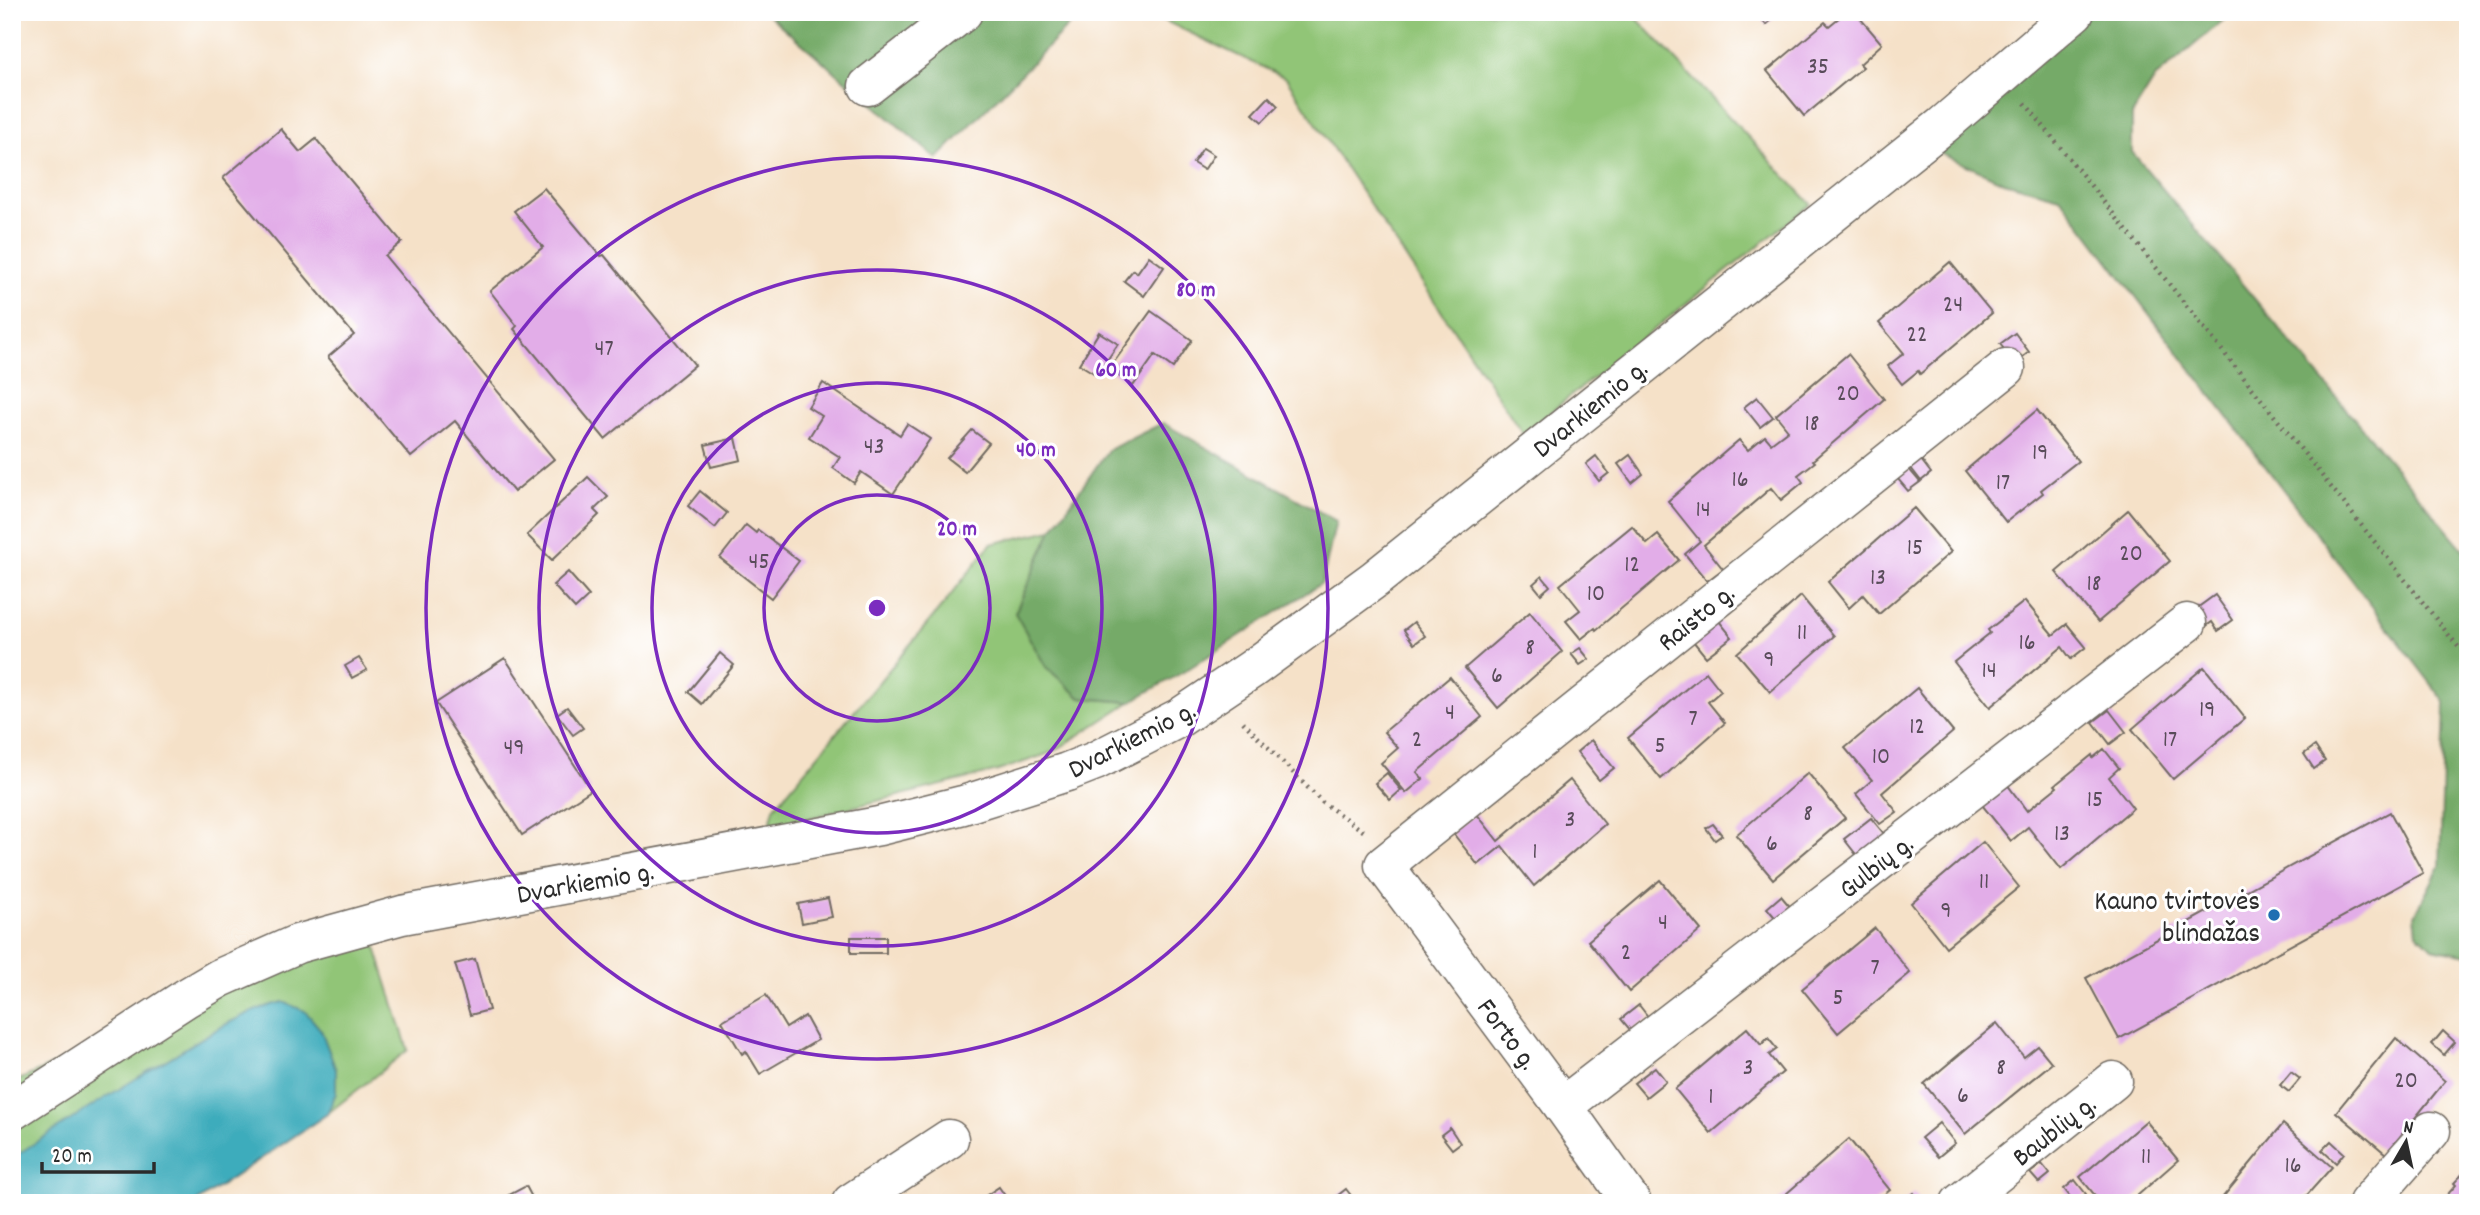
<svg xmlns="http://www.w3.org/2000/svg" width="2480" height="1215" viewBox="0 0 2480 1215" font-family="Dekko,sans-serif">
<rect width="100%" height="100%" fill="#fff"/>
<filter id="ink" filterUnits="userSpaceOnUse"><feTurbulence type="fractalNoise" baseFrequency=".0143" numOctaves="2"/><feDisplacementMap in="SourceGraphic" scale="14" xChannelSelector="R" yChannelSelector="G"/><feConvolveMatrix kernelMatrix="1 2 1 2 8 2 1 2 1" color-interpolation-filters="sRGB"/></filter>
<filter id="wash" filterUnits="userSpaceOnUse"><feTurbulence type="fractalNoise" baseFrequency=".00686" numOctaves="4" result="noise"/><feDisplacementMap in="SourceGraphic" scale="28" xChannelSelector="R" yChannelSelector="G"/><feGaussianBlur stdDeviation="1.57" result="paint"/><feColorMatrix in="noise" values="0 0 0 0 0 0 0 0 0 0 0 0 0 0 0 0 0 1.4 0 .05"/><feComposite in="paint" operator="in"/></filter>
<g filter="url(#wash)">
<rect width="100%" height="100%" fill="#f5e1c8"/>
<g fill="#91c577" stroke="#5e7851" stroke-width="2">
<polygon points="1146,12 1631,12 1811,204 1523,434 1286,78"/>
<polygon points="1052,530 1015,613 1080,698 1130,702 1053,752 998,771 769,828 774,808 943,605 991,544"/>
<polygon points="364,909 408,1050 327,1114 195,1203 12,1203 12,1083 60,1062"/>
</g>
<g fill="#74aa68" stroke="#506a4a" stroke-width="2">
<polygon points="765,12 1082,12 937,159"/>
<polygon points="2075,12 2233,12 2155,78 2132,115 2132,152 2468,555 2468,955 2432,948 2417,933 2415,915 2440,866 2445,702 2060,197 2004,182 1939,153 1942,126"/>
<polygon points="1163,423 1336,521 1322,583 1185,671 1130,702 1081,698 1046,667 1015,613 1052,530 1108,450"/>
</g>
<path fill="#3eacbc" stroke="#346c74" stroke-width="2" d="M283 1002 305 1011 321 1030 336 1070V1093L327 1114 195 1203H12V1158C62 1125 112 1093 163 1062 201 1039 239 1012 283 1002Z"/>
<g id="blocks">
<g fill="#e2ade8">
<polygon points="1756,12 1781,12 1766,25"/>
<polygon points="1846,12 1855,12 1882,44 1860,64 1863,67 1804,116 1767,71 1825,22 1829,26"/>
<polygon points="1269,97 1278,106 1262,122 1253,114"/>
<polygon points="281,129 300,152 316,139 402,242 385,256 554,459 514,492 455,421 411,457 328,357 354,335 223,178"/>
<polygon points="1203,148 1214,155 1204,170 1193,163"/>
<polygon points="544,188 601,256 604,255 695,365 605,439 514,329 517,326 490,291 543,247 514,211"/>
<polygon points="1149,256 1164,267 1144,296 1124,281 1133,270 1137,273"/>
<polygon points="1950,262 1992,313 1920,374 1918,371 1902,384 1888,366 1904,353 1879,323"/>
<polygon points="1151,311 1192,340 1173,368 1155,355 1133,386 1109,369"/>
<polygon points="1099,332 1118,344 1097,375 1079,364"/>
<polygon points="2015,333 2029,352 2015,363 2000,344"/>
<polygon points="1848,354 1884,399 1813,460 1815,462 1798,475 1803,482 1781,500 1771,488 1704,545 1723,569 1707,581 1685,554 1700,541 1668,501 1739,440 1748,450 1765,436 1771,443 1788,430 1776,415"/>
<polygon points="823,383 900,435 907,424 930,439 893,494 861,472 854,483 833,468 840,457 809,437 822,416 808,407"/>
<polygon points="1757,397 1773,417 1760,427 1744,407"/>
<polygon points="2037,410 2078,461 2041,490 2043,493 2006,522 1965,471"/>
<polygon points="972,430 989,443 965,472 947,458"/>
<polygon points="736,438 741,460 711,467 705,445"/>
<polygon points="1630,455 1643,474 1632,483 1618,464"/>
<polygon points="1596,456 1609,473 1599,481 1586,464"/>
<polygon points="1921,460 1931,473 1921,481 1911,468"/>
<polygon points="1909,469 1920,482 1908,491 1897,478"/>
<polygon points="588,477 608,497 594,510 599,515 552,560 527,535"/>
<polygon points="700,491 727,513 715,528 688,506"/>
<polygon points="1914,508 1951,552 1879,614 1863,595 1849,608 1828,582"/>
<polygon points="2128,510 2170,561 2098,622 2056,572"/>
<polygon points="746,525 756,533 758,530 799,561 771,598 720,558"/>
<polygon points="1632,526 1647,544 1658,535 1679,560 1596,630 1595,628 1581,639 1566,621 1580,610 1560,585"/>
<polygon points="568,572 589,596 575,609 553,585"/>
<polygon points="1542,576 1550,586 1541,594 1533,584"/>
<polygon points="2215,595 2233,620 2218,631 2212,622 2205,627 2193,611"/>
<polygon points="1801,596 1834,636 1770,692 1737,653"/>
<polygon points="2025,601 2053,635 2067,624 2086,647 2071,659 2062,647 1990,707 1954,662 1990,633 1988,630"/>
<polygon points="1530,612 1562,652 1498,708 1465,668"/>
<polygon points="1719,621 1732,637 1706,657 1693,641"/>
<polygon points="1414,622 1425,636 1414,644 1404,630"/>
<polygon points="1580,648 1589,659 1580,665 1571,654"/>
<polygon points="720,653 734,665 702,704 688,692"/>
<polygon points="359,658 367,670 352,678 345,666"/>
<polygon points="505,658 591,790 522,835 436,703"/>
<polygon points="2204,667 2245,718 2173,779 2132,729"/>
<polygon points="1706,672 1721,691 1708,702 1725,723 1661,779 1628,738"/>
<polygon points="1450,677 1482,717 1417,772 1423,779 1406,793 1381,763 1398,748 1384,732"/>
<polygon points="1917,688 1953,732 1882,793 1897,812 1880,824 1856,794 1872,780 1845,748"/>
<polygon points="567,707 583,728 573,735 557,714"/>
<polygon points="2109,710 2126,732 2110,744 2093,722"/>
<polygon points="1591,740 1614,768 1599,780 1577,752"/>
<polygon points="2315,746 2325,761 2314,769 2304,754"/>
<polygon points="2104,749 2119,768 2109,777 2133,808 2061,869 2028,827 2011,841 1978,800 2004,780 2027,811 2057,787 2055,785 2092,755 2093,758"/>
<polygon points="1387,773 1401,790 1390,800 1375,783"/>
<polygon points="1808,773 1845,818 1773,879 1736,835"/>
<polygon points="1570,780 1605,824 1534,886 1502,846 1478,865 1452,832 1476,813 1498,841"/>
<polygon points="2390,812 2423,873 2119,1039 2086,978"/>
<polygon points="1871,818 1886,836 1859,858 1844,839"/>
<polygon points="1713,824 1722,835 1715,840 1706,828"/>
<polygon points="1983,842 2019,887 1946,947 1911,903"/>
<polygon points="1660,880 1701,930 1629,992 1588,941"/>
<polygon points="1781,896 1792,909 1778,921 1767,908"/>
<polygon points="828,898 832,917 802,923 798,904"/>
<polygon points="1875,928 1910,973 1838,1033 1802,989"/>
<rect x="851" y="937" width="35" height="16"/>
<polygon points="475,959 489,1010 470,1015 455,964"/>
<polygon points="766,995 786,1028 805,1016 818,1040 760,1074 746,1051 742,1054 722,1021"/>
<polygon points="1639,1005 1649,1018 1631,1031 1621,1019"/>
<polygon points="1997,1023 2024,1057 2038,1046 2052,1063 1965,1134 1924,1084"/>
<polygon points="1747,1028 1761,1045 1768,1038 1777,1049 1769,1055 1783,1072 1711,1133 1675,1089"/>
<polygon points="2443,1031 2455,1042 2444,1055 2432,1044"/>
<polygon points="2396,1038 2445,1081 2386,1154 2336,1112"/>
<polygon points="1655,1067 1666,1081 1646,1097 1634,1083"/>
<polygon points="2291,1072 2300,1079 2289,1092 2280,1085"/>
<polygon points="2146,1121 2178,1160 2129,1203 2101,1203 2080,1177"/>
<polygon points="1939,1123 1955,1143 1938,1157 1921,1138"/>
<polygon points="2283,1124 2332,1167 2300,1203 2230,1203 2223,1197"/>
<polygon points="1450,1128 1460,1143 1452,1149 1441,1135"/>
<polygon points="1849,1139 1890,1190 1874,1203 1779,1203 1778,1201"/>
<polygon points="2331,1141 2344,1153 2336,1163 2322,1150"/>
<polygon points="2042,1164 2050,1174 2039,1183 2030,1173"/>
<polygon points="2468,1168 2468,1203 2440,1203 2456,1185 2454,1183"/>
<polygon points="2075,1180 2086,1194 2075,1203 2064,1189"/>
<polygon points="526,1186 535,1203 494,1203"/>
<polygon points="999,1187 1010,1203 975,1203"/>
<polygon points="1346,1189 1357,1203 1328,1203"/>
<polygon points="1914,1193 1922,1203 1902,1203"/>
</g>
</g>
</g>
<g filter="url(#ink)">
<use href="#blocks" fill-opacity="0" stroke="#726b62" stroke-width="2"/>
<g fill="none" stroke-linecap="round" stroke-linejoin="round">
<g stroke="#726b62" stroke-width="41">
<g id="minor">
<polyline points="868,86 963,12"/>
<polyline points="1563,1106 2187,623"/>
<polyline points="12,1111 186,998 220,978 297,944 402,915 879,826 963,805 1067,772 1095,761 1179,718 1252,669 1375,579 1942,126 2075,12"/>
<polyline points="851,1203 949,1139"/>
<polyline points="1632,1203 1563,1106 1384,865 2006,368"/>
<polyline points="1960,1203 2113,1081"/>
<polyline points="2368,1203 2431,1131"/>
</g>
</g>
<g stroke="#726b62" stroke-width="4.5" stroke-dasharray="2 5" stroke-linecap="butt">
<polyline points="2025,103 2468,659"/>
<polyline points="1243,722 1322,802 1366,833"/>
</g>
<use href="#minor" stroke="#fff" stroke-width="38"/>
</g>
</g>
<g fill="none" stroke="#7b2cbf" stroke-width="3.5">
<circle cx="877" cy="608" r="113"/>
<circle cx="877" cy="608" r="225"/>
<circle cx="877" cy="608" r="338"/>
<circle cx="877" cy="608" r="451"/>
</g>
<circle fill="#1f6fb2" stroke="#fff" stroke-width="2.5" cx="2274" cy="915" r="7"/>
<g text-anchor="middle" stroke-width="6" stroke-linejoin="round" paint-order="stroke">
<g font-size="24" fill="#594c5a">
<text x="1818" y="73">35</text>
<text x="1953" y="311">24</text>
<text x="1917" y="341">22</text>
<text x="604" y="355">47</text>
<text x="1848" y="400">20</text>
<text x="1812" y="430">18</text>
<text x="874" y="453">43</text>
<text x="2040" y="459">19</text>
<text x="1740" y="486">16</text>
<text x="2003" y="489">17</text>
<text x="1703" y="516">14</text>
<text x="1915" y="554">15</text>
<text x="2131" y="560">20</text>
<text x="759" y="568">45</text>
<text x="1632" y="571">12</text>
<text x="1878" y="584">13</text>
<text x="2094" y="590">18</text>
<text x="1596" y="600">10</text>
<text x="1802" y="639">11</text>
<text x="2027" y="649">16</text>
<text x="1530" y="654">8</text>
<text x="1769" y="666">9</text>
<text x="1989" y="677">14</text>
<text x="1497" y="682">6</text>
<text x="2207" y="716">19</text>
<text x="1450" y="719">4</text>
<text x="1693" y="725">7</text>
<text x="1917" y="733">12</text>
<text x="1417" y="746">2</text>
<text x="2170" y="746">17</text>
<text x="1660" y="752">5</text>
<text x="514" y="754">49</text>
<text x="1881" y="763">10</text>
<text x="2095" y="806">15</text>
<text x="1808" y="820">8</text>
<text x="1570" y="826">3</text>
<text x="2062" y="840">13</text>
<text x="1772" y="850">6</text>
<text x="1535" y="858">1</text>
<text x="1984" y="888">11</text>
<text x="1946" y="917">9</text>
<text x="1663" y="929">4</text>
<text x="1626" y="959">2</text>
<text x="1875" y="974">7</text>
<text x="1838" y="1004">5</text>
<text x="1748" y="1074">3</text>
<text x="2001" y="1074">8</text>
<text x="2406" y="1087">20</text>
<text x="1963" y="1102">6</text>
<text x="1711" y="1103">1</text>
<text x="2146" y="1163">11</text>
<text x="2293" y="1172">16</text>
</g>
<g font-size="28" fill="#2b2b2b" stroke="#fff">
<text transform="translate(1589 407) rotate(-39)" y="10">Dvarkiemio g.</text>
<text transform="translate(1695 616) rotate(-39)" y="10">Raisto g.</text>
<text transform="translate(1131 738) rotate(-27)" y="10">Dvarkiemio g.</text>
<text transform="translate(1875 865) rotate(-38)" y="10">Gulbių g.</text>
<text transform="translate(585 881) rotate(-10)" y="10">Dvarkiemio g.</text>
<text transform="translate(1509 1033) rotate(53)" y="10">Forto g.</text>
<text transform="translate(2053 1129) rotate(-38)" y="10">Baublių g.</text>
</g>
<g font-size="28" fill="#2b2b2b" stroke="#fff" text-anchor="end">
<text x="2260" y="909">Kauno tvirtovės<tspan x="2260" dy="32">blindažas</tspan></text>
</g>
</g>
<circle cx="877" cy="608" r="10" fill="#7b2cbf" stroke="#fff" stroke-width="3.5"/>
<g font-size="21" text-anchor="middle" font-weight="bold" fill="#7b2cbf" stroke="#fff" stroke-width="6" stroke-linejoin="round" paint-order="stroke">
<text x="1196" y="296">80 m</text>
<text x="1116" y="376">60 m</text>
<text x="1036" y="456">40 m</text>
<text x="957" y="535">20 m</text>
</g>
<rect width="2480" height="1215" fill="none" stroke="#fff" stroke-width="42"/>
<g transform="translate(2406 1142) rotate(9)" stroke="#ffffff" stroke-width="5" paint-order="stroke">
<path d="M0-5L12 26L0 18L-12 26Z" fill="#2b2b2b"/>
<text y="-10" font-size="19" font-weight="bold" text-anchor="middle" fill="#2b2b2b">N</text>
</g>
<path d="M42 1162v10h112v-10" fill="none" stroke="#2b2b2b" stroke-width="3.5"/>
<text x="52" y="1162" font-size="21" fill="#2b2b2b" stroke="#ffffff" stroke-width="5" paint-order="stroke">20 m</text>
</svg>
